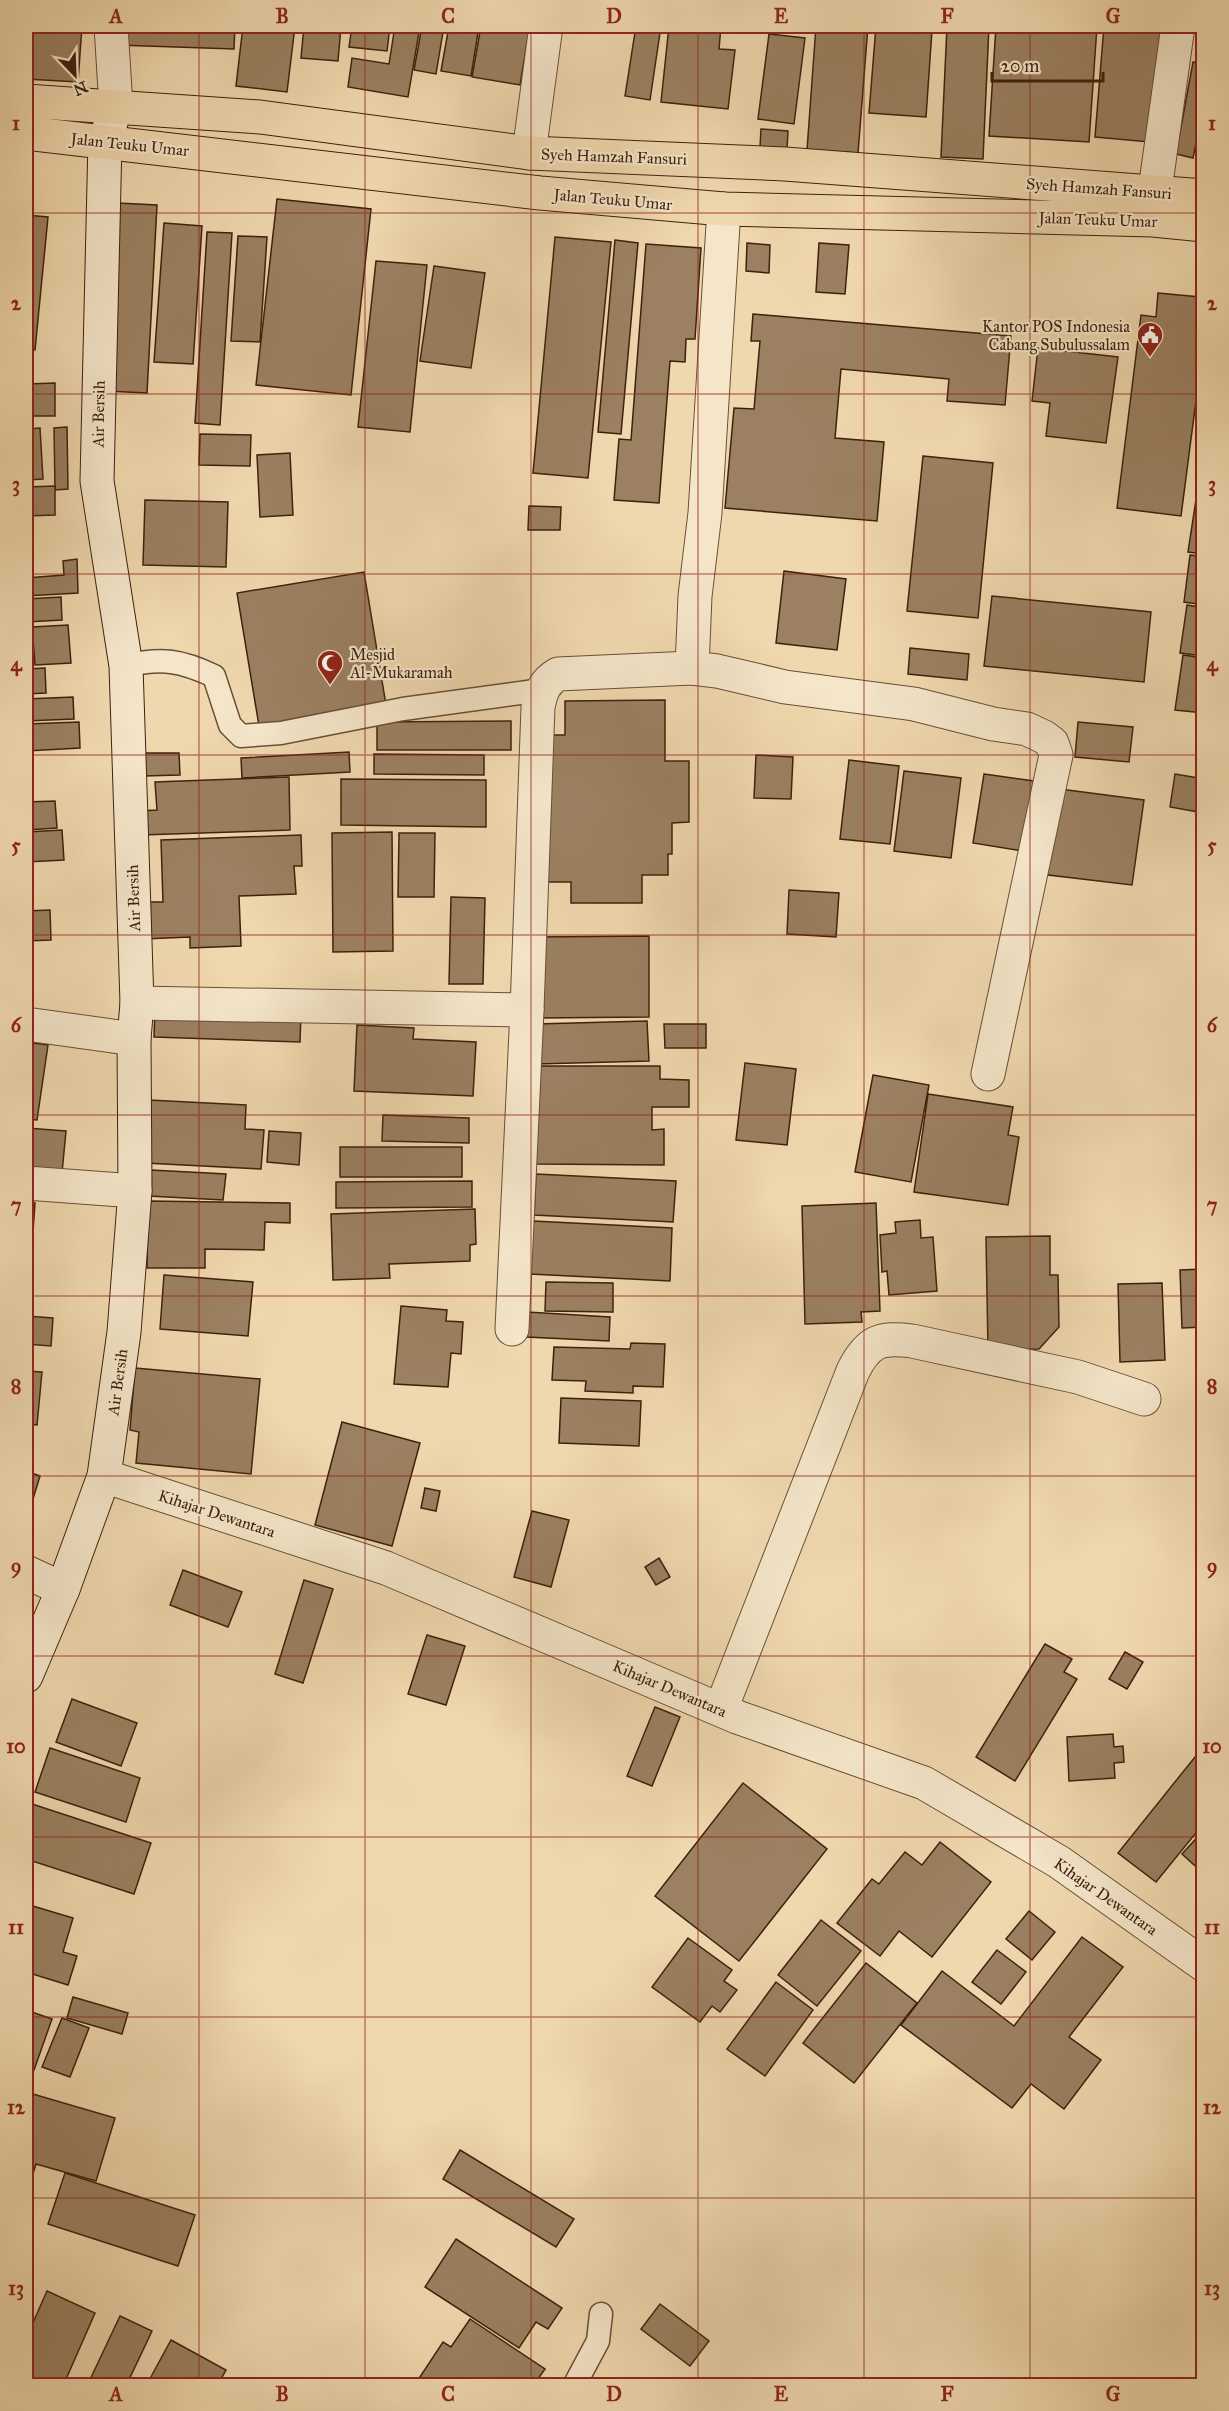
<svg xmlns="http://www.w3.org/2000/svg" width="1229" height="2411" viewBox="0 0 1229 2411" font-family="'IM FELL Great Primer',serif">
<rect width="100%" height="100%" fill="#f0d8ae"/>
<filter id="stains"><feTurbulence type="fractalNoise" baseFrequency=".00333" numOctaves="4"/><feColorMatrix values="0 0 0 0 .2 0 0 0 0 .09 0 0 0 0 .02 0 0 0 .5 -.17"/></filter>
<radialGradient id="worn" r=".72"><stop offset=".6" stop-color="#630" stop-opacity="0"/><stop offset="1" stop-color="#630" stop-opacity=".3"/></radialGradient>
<g fill="#9b8061" stroke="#3e200e" stroke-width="1.5">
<polygon points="26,26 82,26 78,82 26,79"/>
<polygon points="117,26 235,26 234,49 117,45"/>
<polygon points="243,26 295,26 287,92 236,86"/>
<polygon points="304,26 341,26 338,61 301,58"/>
<polygon points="352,26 390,26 387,51 349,47"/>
<polygon points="395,26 420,26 408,97 348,87 352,58 389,64"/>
<polygon points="422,26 444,26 436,74 414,70"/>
<polygon points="449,26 479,26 471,76 441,71"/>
<polygon points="481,26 530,26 520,85 472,77"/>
<polygon points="636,26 661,26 650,100 625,96"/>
<polygon points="669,26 721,26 719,49 735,50 728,109 661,102"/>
<polygon points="816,26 868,26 858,153 807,150"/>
<polygon points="876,26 911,26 911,29 932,30 926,117 869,113"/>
<polygon points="947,26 989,26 983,159 941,157"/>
<polygon points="996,26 1097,26 1089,142 989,136"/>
<polygon points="1104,26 1161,26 1150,142 1095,137"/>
<polygon points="769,34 805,38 794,124 758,119"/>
<polygon points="1193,62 1204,64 1204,105 1193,158 1176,154"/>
<polygon points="761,129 788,131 787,149 760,147"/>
<polygon points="277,199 371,209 351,395 256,385"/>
<polygon points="117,203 157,205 147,393 106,391"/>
<polygon points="26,215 48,217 35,350 26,349"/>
<polygon points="164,223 202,226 193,364 154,362"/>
<polygon points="207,232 232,233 220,425 195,423"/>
<polygon points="238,236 267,237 260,342 231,341"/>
<polygon points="555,237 611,242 588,478 533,473"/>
<polygon points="615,240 638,243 621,434 598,432"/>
<polygon points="747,243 770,245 769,273 746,271"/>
<polygon points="819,243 849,245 845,294 816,292"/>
<polygon points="646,244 701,248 695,339 686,339 685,362 670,361 659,503 614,500 619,439 631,440"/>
<polygon points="376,261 427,265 410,432 358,427"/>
<polygon points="434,266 485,273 471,368 420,361"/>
<polygon points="1158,293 1200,297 1197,320 1204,321 1204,339 1181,516 1117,508 1141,315 1156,317"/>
<polygon points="753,314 1011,336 1005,405 947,401 949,379 841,369 835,438 884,442 877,521 725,508 734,408 754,409 760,341 751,341"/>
<polygon points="1038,348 1118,357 1106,443 1046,436 1050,403 1032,401"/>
<polygon points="55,383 55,416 26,416 26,384"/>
<polygon points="67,427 68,489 55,490 54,428"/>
<polygon points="40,428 43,479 26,480 26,429"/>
<polygon points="200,434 251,435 250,466 199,465"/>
<polygon points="1204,438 1204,479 1197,478"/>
<polygon points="290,453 293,515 260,517 257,455"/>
<polygon points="923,456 993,463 978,618 907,611"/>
<polygon points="1199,480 1204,481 1204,554 1188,552"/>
<polygon points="55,486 55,515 26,516 26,487"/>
<polygon points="145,500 228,502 226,567 143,565"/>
<polygon points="529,506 561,507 560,530 528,530"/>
<polygon points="26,541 28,573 26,573"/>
<polygon points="1190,555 1204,557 1204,605 1184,602"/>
<polygon points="77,559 78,593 26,596 26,578 64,575 63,561"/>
<polygon points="784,571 846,579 837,650 776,643"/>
<polygon points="364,572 386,705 259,726 237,593"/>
<polygon points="992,596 1151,612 1144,682 984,666"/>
<polygon points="61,597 62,620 26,622 26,599"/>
<polygon points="1187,605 1204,608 1204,656 1180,653"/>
<polygon points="68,625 71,663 35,665 32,627"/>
<polygon points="910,648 969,654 967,680 908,674"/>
<polygon points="1183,655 1204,658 1204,713 1175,710"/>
<polygon points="45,668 46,693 26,694 26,669"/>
<polygon points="73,697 74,719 26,721 26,699"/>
<polygon points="665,700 665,761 689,761 689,822 672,823 672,854 668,854 668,875 642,875 642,903 571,903 571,882 545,882 545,735 565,735 565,701"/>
<polygon points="511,721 511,750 377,750 377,722"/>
<polygon points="79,722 80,748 26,751 26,724"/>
<polygon points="1078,722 1133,727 1129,762 1075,757"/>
<polygon points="349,752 350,772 242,778 241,758"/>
<polygon points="143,753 179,753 180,775 144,776"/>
<polygon points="374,754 484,755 484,775 374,774"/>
<polygon points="756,755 793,757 791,799 754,798"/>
<polygon points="849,760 899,766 890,844 840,839"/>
<polygon points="904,771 961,778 951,858 894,851"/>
<polygon points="984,774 1034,781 1023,851 973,843"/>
<polygon points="1175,774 1204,779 1204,813 1170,807"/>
<polygon points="289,777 290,830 141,835 139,811 157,810 155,782"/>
<polygon points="341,779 486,780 486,827 341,825"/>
<polygon points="1052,788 1144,800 1132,885 1040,874"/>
<polygon points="55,801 57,828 26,830 26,802"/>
<polygon points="62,830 64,860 26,862 26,832"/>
<polygon points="392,832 393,951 333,952 332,833"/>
<polygon points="399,833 435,833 434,897 398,897"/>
<polygon points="301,835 302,866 294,866 296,894 239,896 241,946 190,948 190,937 144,939 143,902 163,902 161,840"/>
<polygon points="789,890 839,893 836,937 787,934"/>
<polygon points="451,897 485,898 483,984 449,984"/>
<polygon points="50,910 51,940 26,941 26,911"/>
<polygon points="649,936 649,1017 535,1018 535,937"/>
<polygon points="155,1010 301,1014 300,1042 154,1037"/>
<polygon points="647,1021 649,1061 537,1064 536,1024"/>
<polygon points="664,1024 706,1024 706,1048 665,1048"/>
<polygon points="357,1025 414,1028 413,1039 476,1042 473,1096 354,1091"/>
<polygon points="26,1042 48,1045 37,1120 26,1119"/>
<polygon points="745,1063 796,1069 787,1145 736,1140"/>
<polygon points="537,1066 660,1066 660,1079 689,1080 689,1107 652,1107 652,1130 664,1129 664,1165 536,1164"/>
<polygon points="873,1075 929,1085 911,1182 855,1172"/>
<polygon points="928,1094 1013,1107 1008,1135 1019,1137 1008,1205 914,1192"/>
<polygon points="149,1100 246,1105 245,1129 264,1130 261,1169 145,1163"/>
<polygon points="383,1115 469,1118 469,1143 382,1141"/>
<polygon points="26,1128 66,1131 62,1173 26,1170"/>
<polygon points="269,1131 301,1133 299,1165 267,1162"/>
<rect x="340" y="1147" width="122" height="30"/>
<polygon points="151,1170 226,1174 223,1200 149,1196"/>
<polygon points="536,1174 676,1181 673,1222 534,1215"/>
<polygon points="472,1181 472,1207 336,1208 336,1182"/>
<polygon points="148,1201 290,1203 290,1223 265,1222 264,1250 205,1249 205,1268 147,1268"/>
<polygon points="26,1202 35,1203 33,1232 26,1231"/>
<polygon points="876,1203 880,1311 861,1312 862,1322 805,1324 802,1206"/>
<polygon points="475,1209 476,1244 470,1245 470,1261 389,1264 390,1278 333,1280 331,1214"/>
<polygon points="920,1220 921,1238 933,1237 937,1291 889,1295 887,1271 882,1272 880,1235 896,1233 895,1222"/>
<polygon points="533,1221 672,1228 670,1281 530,1274"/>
<polygon points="1050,1236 1050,1275 1058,1275 1059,1327 1039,1349 988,1350 986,1237"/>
<polygon points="1204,1269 1204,1327 1182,1328 1180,1270"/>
<polygon points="164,1275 253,1282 248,1336 160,1329"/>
<polygon points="546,1282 613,1283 613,1312 545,1311"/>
<polygon points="1162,1283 1165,1360 1120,1362 1118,1284"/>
<polygon points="401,1306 447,1310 446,1321 463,1322 461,1354 451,1353 448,1387 394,1384"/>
<polygon points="527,1312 610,1317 609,1341 526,1337"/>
<polygon points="26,1316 53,1318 51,1346 26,1344"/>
<polygon points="631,1343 665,1344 663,1387 633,1386 633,1393 585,1391 586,1381 552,1380 554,1347 630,1349"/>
<polygon points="135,1368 260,1379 251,1474 136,1463 139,1432 130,1430"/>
<polygon points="26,1371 42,1372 37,1425 26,1424"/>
<polygon points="1200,1378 1204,1378 1204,1408 1202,1408"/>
<polygon points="561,1398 641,1401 639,1446 559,1443"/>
<polygon points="342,1422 420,1443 392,1546 315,1525"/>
<polygon points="26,1471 40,1476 33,1499 26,1497"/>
<polygon points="425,1488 440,1491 436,1511 421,1508"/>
<polygon points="532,1511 569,1520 551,1587 514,1577"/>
<polygon points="659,1558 670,1577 656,1585 645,1567"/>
<polygon points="183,1570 242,1592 228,1627 170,1605"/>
<polygon points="304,1580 333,1589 303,1683 275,1674"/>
<polygon points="427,1635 465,1646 446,1705 408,1694"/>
<polygon points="1045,1644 1072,1659 1064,1672 1077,1679 1015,1781 976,1757"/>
<polygon points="1125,1652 1143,1662 1127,1689 1109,1679"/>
<polygon points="72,1699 137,1723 121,1766 56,1742"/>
<polygon points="655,1707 680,1717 652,1786 627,1776"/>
<polygon points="1113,1734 1114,1747 1123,1746 1124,1762 1114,1763 1115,1778 1069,1781 1067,1737"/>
<polygon points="1203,1747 1204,1823 1156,1882 1118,1853"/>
<polygon points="50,1748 140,1778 126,1822 35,1792"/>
<polygon points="743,1783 827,1849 739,1961 655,1896"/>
<polygon points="26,1802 151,1843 134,1894 26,1859"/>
<polygon points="1204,1830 1204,1874 1182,1854"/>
<polygon points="940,1842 991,1882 932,1957 899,1931 880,1956 837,1923 872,1879 879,1884 905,1852 922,1865"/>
<polygon points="26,1904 73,1918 63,1952 77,1956 68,1985 26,1972"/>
<polygon points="1029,1911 1055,1932 1032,1960 1006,1939"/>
<polygon points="821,1920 861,1951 817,2006 778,1975"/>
<polygon points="1082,1937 1123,1967 1069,2037 1101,2060 1064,2109 1031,2084 1012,2108 901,2025 942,1971 1014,2026"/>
<polygon points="688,1938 732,1970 724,1981 737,1990 720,2012 712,2006 700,2022 652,1987"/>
<polygon points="997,1950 1026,1972 1001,2004 972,1982"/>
<polygon points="866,1963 917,2003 854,2083 803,2043"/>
<polygon points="776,1982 813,2010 765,2076 727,2049"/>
<polygon points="73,1997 128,2013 122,2034 67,2018"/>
<polygon points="26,2010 52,2019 34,2070 26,2067"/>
<polygon points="62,2018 89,2028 70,2077 42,2067"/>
<polygon points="26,2092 115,2118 96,2181 36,2164 32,2177 26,2175"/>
<polygon points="460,2150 574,2219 556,2247 443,2179"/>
<polygon points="65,2173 195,2215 178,2266 48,2224"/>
<polygon points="456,2239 562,2308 548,2329 536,2322 519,2348 425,2287"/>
<polygon points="47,2291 95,2313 63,2386 26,2386 26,2333 28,2334"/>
<polygon points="660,2304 709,2341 690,2366 641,2329"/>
<polygon points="120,2316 152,2331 126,2386 87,2386"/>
<polygon points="470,2319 545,2369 533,2386 414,2386 443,2342 451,2347"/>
<polygon points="171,2340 226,2370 217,2386 146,2386"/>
</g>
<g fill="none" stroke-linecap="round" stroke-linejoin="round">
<g stroke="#6a4e36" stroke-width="25">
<g id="lane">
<path d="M126 666C162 657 182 661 214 676L230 725 241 736 281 733 403 709 542 690"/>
<polyline points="574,2386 598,2341 601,2314"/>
</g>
</g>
<g stroke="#6a4e36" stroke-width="35">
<g id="street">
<polyline points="111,26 116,107"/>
<polyline points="529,153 546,26"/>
<polyline points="1155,190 1178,26"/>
<polyline points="724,209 705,513 695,596 692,668 717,671 785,687 914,704 993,724 1027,729 1044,737 1052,743 1056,755 988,1074"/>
<path d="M137 1003 527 1010 538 707C541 692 544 682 558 674L692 668"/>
<polyline points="26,1024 134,1039"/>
<polyline points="26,1183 135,1191"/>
<polyline points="512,1329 527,1010"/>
<polyline points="104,1476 386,1568 737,1717 924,1783 1059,1862 1204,1965"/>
<polyline points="26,1572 63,1589"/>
<path d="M721 1709 853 1371C868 1341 880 1337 912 1341L1078 1377 1144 1399"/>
</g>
</g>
<g stroke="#3e200e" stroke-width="35">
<polyline id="secondary" points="26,1676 63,1589 104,1476 124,1332 135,1191 134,1039 137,1003 126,666 97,481 105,141 116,107"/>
</g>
<g stroke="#3e200e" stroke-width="35">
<g id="highway">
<polyline points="26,101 260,117 529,153 785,164 1204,196"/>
<polyline points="26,133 540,193 724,209 1153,220 1204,225"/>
</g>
</g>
<use href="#lane" stroke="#f5e6ca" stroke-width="22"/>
<use href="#street" stroke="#f5e6ca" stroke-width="33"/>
<use href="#secondary" stroke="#f5e6ca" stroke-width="33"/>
<use href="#highway" stroke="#f0d8ae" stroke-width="33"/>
</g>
<path fill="none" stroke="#8f2418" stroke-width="1.5" stroke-opacity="0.55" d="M199 26V2386M365 26V2386M531 26V2386M698 26V2386M864 26V2386M1030 26V2386M26 213H1204M26 394H1204M26 574H1204M26 755H1204M26 935H1204M26 1115H1204M26 1296H1204M26 1476H1204M26 1656H1204M26 1837H1204M26 2017H1204M26 2198H1204"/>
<defs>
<g id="civic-pin" transform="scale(1.35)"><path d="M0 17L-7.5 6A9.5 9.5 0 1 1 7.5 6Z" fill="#8f2418" stroke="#f5e6ca"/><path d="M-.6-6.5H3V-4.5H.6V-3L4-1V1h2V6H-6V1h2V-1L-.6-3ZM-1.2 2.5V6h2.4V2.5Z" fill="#fff"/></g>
<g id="mosque-pin" transform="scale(1.35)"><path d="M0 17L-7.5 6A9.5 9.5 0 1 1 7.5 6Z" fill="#8f2418" stroke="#f5e6ca"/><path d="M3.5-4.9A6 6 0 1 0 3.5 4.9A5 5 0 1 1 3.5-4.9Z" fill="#fff"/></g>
</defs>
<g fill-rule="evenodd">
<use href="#civic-pin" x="1150" y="335"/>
<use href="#mosque-pin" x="330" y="663"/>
</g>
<g text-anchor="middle" stroke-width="4.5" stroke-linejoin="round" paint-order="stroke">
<g font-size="16" fill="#3e200e" stroke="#f5e6ca">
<text transform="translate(130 144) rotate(6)" y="6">Jalan Teuku Umar</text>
<text transform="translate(614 156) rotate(2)" y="6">Syeh Hamzah Fansuri</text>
<text transform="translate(1099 188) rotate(4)" y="6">Syeh Hamzah Fansuri</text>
<text transform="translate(613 199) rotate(5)" y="6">Jalan Teuku Umar</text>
<text transform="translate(1098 219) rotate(2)" y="6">Jalan Teuku Umar</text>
<text transform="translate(98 414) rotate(-89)" y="6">Air Bersih</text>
<text transform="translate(133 898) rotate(-92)" y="6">Air Bersih</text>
<text transform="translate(117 1382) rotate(-82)" y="6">Air Bersih</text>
<text transform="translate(217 1513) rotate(18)" y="6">Kihajar Dewantara</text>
<text transform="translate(670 1688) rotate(23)" y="6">Kihajar Dewantara</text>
<text transform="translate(1106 1896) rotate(35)" y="6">Kihajar Dewantara</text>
</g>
<g font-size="16" fill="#3e200e" stroke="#f5e6ca" text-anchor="end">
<text x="1130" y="332">Kantor POS Indonesia<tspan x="1130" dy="18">Cabang Subulussalam</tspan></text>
<text x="350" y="660" text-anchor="start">Mesjid<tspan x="350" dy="18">Al-Mukaramah</tspan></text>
</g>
</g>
<rect width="1229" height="2411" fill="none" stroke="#f0d8ae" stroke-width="66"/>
<g transform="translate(75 75) rotate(157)" stroke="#f5e6ca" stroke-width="4.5" paint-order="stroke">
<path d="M0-4.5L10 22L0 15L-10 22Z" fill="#3e200e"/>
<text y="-9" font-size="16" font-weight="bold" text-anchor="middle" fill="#3e200e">N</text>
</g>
<path d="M992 72v9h111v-9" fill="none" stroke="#3e200e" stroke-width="3"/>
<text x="1001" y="72" font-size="18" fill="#3e200e" stroke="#f5e6ca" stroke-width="4.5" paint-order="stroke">20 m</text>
<rect x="33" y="33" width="1163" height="2345" fill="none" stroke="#8f2418" stroke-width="2"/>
<g font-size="20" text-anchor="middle" font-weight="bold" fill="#8f2418">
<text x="116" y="23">A</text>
<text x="282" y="23">B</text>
<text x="448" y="23">C</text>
<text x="614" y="23">D</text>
<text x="781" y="23">E</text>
<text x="947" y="23">F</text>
<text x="1113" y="23">G</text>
<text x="16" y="130">1</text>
<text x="1212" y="130">1</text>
<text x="16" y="310">2</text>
<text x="1212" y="310">2</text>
<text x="16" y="491">3</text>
<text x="1212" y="491">3</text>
<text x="16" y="671">4</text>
<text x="1212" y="671">4</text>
<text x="16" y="852">5</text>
<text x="1212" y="852">5</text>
<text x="16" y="1032">6</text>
<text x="1212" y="1032">6</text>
<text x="16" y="1212">7</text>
<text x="1212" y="1212">7</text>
<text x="16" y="1393">8</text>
<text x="1212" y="1393">8</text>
<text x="16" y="1573">9</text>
<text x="1212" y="1573">9</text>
<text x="16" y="1753">10</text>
<text x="1212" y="1753">10</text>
<text x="16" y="1934">11</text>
<text x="1212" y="1934">11</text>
<text x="16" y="2114">12</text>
<text x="1212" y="2114">12</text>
<text x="16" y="2295">13</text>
<text x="1212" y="2295">13</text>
<text x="116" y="2401">A</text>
<text x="282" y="2401">B</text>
<text x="448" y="2401">C</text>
<text x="614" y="2401">D</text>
<text x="781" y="2401">E</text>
<text x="947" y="2401">F</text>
<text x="1113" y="2401">G</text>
</g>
<rect width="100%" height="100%" filter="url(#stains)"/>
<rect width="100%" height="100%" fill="url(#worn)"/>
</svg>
